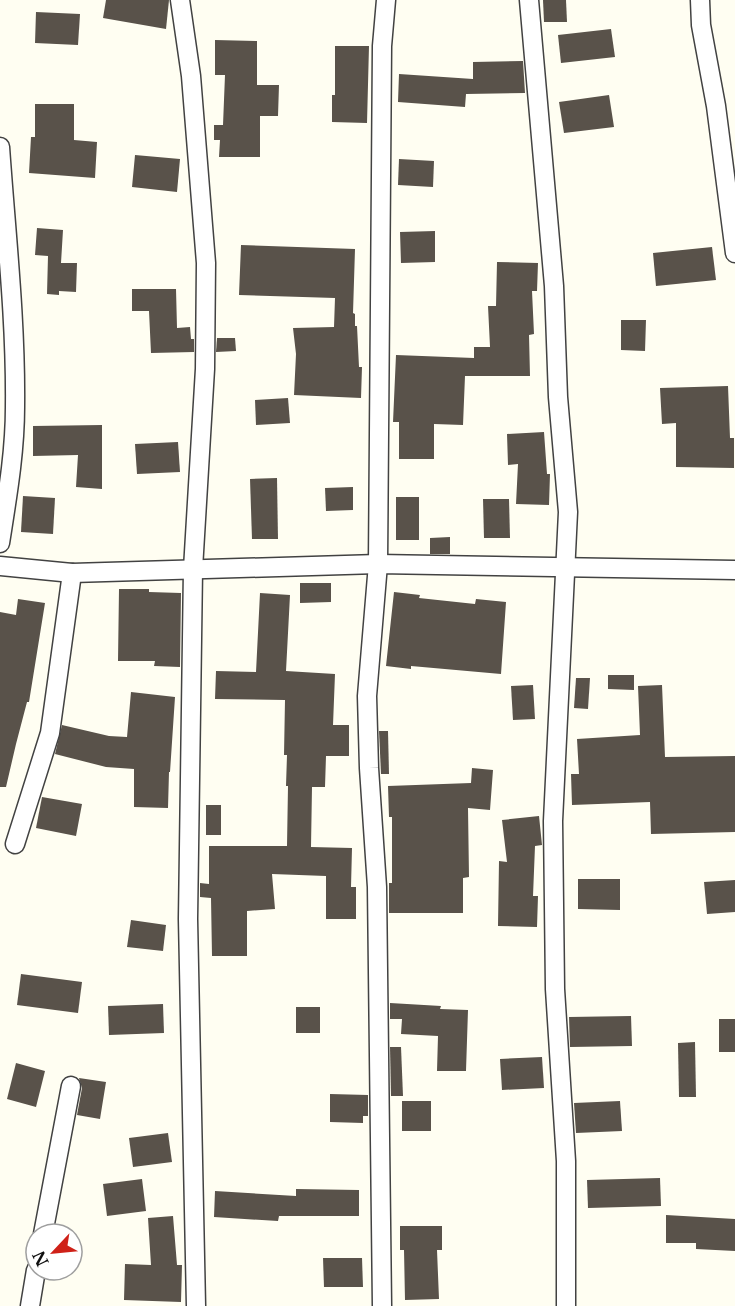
<svg xmlns="http://www.w3.org/2000/svg" width="735" height="1306" viewBox="0 0 735 1306" font-family="'Libre Baskerville',serif">
<rect width="100%" height="100%" fill="#fffef2"/>
<g fill="#59524a">
<polygon points="106,0 169,0 166,29 103,18"/>
<polygon points="543,0 566,0 567,22 544,22"/>
<polygon points="36,12 80,14 78,45 35,43"/>
<polygon points="611,29 615,57 561,63 558,35"/>
<polygon points="215,40 257,41 257,85 279,85 278,116 260,116 260,157 219,157 220,140 214,140 214,125 223,125 225,75 215,75"/>
<polygon points="335,46 369,46 367,123 332,122 332,95 335,95"/>
<polygon points="523,61 525,93 466,94 465,107 398,102 399,74 473,79 473,62"/>
<polygon points="609,95 614,127 564,133 559,102"/>
<polygon points="35,104 74,104 74,140 97,142 95,178 29,173 31,137 35,137"/>
<polygon points="135,155 180,159 177,192 132,187"/>
<polygon points="399,159 434,161 433,187 398,185"/>
<polygon points="37,228 63,230 61,263 77,263 76,292 59,291 59,295 47,294 48,256 35,255"/>
<polygon points="435,231 435,262 401,263 400,232"/>
<polygon points="241,245 355,249 353,313 355,314 355,326 357,326 359,367 362,367 361,398 294,395 296,354 293,328 334,327 335,298 239,295"/>
<polygon points="712,247 716,280 656,286 653,253"/>
<polygon points="497,262 538,263 537,291 532,291 534,334 529,335 530,376 465,376 463,425 434,424 434,459 399,459 399,422 393,422 396,355 474,358 474,347 490,347 488,306 496,306"/>
<polygon points="132,289 176,289 177,328 190,327 191,339 194,339 194,352 151,353 149,311 132,311"/>
<polygon points="621,320 646,320 645,351 621,350"/>
<polygon points="217,338 235,338 236,351 216,352"/>
<polygon points="728,386 730,438 734,438 734,468 676,467 676,423 662,424 660,388"/>
<polygon points="288,398 290,423 256,425 255,400"/>
<polygon points="102,425 102,489 76,487 78,455 33,456 33,426"/>
<polygon points="544,432 547,474 550,474 549,505 516,504 518,464 508,465 507,434"/>
<polygon points="178,442 180,472 137,474 135,444"/>
<polygon points="277,478 278,539 252,539 250,479"/>
<polygon points="353,487 353,510 326,511 325,488"/>
<polygon points="23,496 55,498 53,534 21,532"/>
<rect x="396" y="497" width="23" height="43"/>
<polygon points="483,499 509,499 510,538 484,538"/>
<polygon points="450,537 450,554 430,554 430,538"/>
<polygon points="300,583 331,583 331,602 300,603"/>
<polygon points="119,589 149,589 149,592 181,593 180,667 154,666 155,661 118,661"/>
<polygon points="394,592 420,595 419,598 475,604 476,599 506,602 501,674 411,666 411,669 386,666"/>
<polygon points="260,593 290,595 286,671 335,674 333,725 349,725 349,756 326,756 325,787 312,787 311,847 352,848 351,887 356,887 356,919 326,919 326,876 272,874 275,909 247,911 247,956 212,956 211,898 200,897 200,883 209,884 209,846 287,846 288,786 286,786 287,755 284,755 285,700 215,699 216,671 256,672"/>
<polygon points="18,599 45,603 29,702 27,702 16,744 6,787 0,787 0,612 16,615"/>
<polygon points="608,675 634,675 634,690 608,689"/>
<polygon points="576,678 590,678 588,709 574,708"/>
<polygon points="533,685 535,719 513,720 511,686"/>
<polygon points="662,685 665,757 735,756 735,832 651,834 650,802 572,805 571,774 579,774 577,739 640,735 638,686"/>
<polygon points="131,692 175,697 170,772 169,772 168,808 134,807 134,769 106,767 55,754 62,725 109,736 127,737"/>
<polygon points="379,731 388,731 389,774 381,774"/>
<polygon points="472,768 493,770 490,810 468,808 469,877 463,878 463,913 389,913 389,883 392,883 392,817 389,817 388,786 471,783"/>
<polygon points="42,797 82,804 76,836 36,828"/>
<rect x="206" y="805" width="15" height="30"/>
<polygon points="539,816 542,845 535,846 533,896 538,896 537,927 498,926 499,861 507,862 502,820"/>
<polygon points="578,879 620,879 620,910 578,909"/>
<polygon points="735,880 735,912 707,914 704,882"/>
<polygon points="131,920 166,925 163,951 127,947"/>
<polygon points="21,974 82,982 78,1013 17,1005"/>
<polygon points="390,1003 441,1006 440,1009 468,1010 466,1071 437,1071 438,1036 401,1034 402,1019 390,1019"/>
<polygon points="163,1004 164,1033 109,1035 108,1006"/>
<rect x="296" y="1007" width="24" height="26"/>
<polygon points="631,1016 632,1046 570,1047 569,1017"/>
<rect x="719" y="1019" width="16" height="33"/>
<polygon points="695,1042 696,1097 679,1097 678,1043"/>
<polygon points="390,1047 401,1047 403,1096 391,1096"/>
<polygon points="542,1057 544,1088 502,1090 500,1059"/>
<polygon points="16,1063 45,1071 36,1107 7,1099"/>
<polygon points="79,1078 106,1082 100,1119 77,1115 82,1088"/>
<polygon points="330,1094 368,1095 368,1116 363,1116 363,1123 330,1122"/>
<rect x="402" y="1101" width="29" height="30"/>
<polygon points="620,1101 622,1131 576,1133 574,1103"/>
<polygon points="168,1133 172,1162 133,1167 129,1138"/>
<polygon points="660,1178 661,1206 588,1208 587,1180"/>
<polygon points="142,1179 146,1211 107,1216 103,1184"/>
<polygon points="296,1189 359,1190 359,1216 279,1216 278,1221 214,1217 215,1191 296,1196"/>
<polygon points="666,1215 735,1219 735,1251 696,1249 696,1243 666,1243"/>
<polygon points="173,1216 177,1265 182,1265 181,1302 124,1300 125,1264 151,1265 148,1218"/>
<polygon points="400,1226 442,1226 442,1250 437,1250 439,1299 405,1300 404,1250 400,1250"/>
<polygon points="323,1258 362,1258 363,1287 324,1287"/>
</g>
<g fill="none" stroke-linecap="round" stroke-linejoin="round">
<g stroke="#424242" stroke-width="21">
<g id="minor">
<polyline points="180,0 191,76 206,263 205,369 193,569 188,919 196,1306"/>
<polyline points="529,0 554,286 558,397 568,512 553,821 555,989 566,1161 566,1306"/>
<polyline points="700,0 701,25 716,106 735,253"/>
<path d="M0 147C6 233 16 320 15 407 15 453 7 498 0 543"/>
<polyline points="0,566 72,573 378,564 735,570"/>
<polyline points="15,844 50,733 72,573"/>
<polyline points="43,1234 71,1086"/>
<polyline points="30,1306 36,1270"/>
<polyline points="382,1306 377,887 369,768 367,696 378,564 382,46 386,0"/>
</g>
</g>
<use href="#minor" stroke="#fff" stroke-width="18"/>
</g>
<g transform="translate(54 1252) rotate(244)"><circle r="28" fill="#ffffff" stroke="#9f9f9f" stroke-width="1.5"/>
<path d="M0-4.5L10 22L0 15L-10 22Z" fill="#cf2118"/>
<text y="-9" font-size="16" font-weight="bold" text-anchor="middle" fill="#0f0f0f">N</text>
</g>
</svg>
